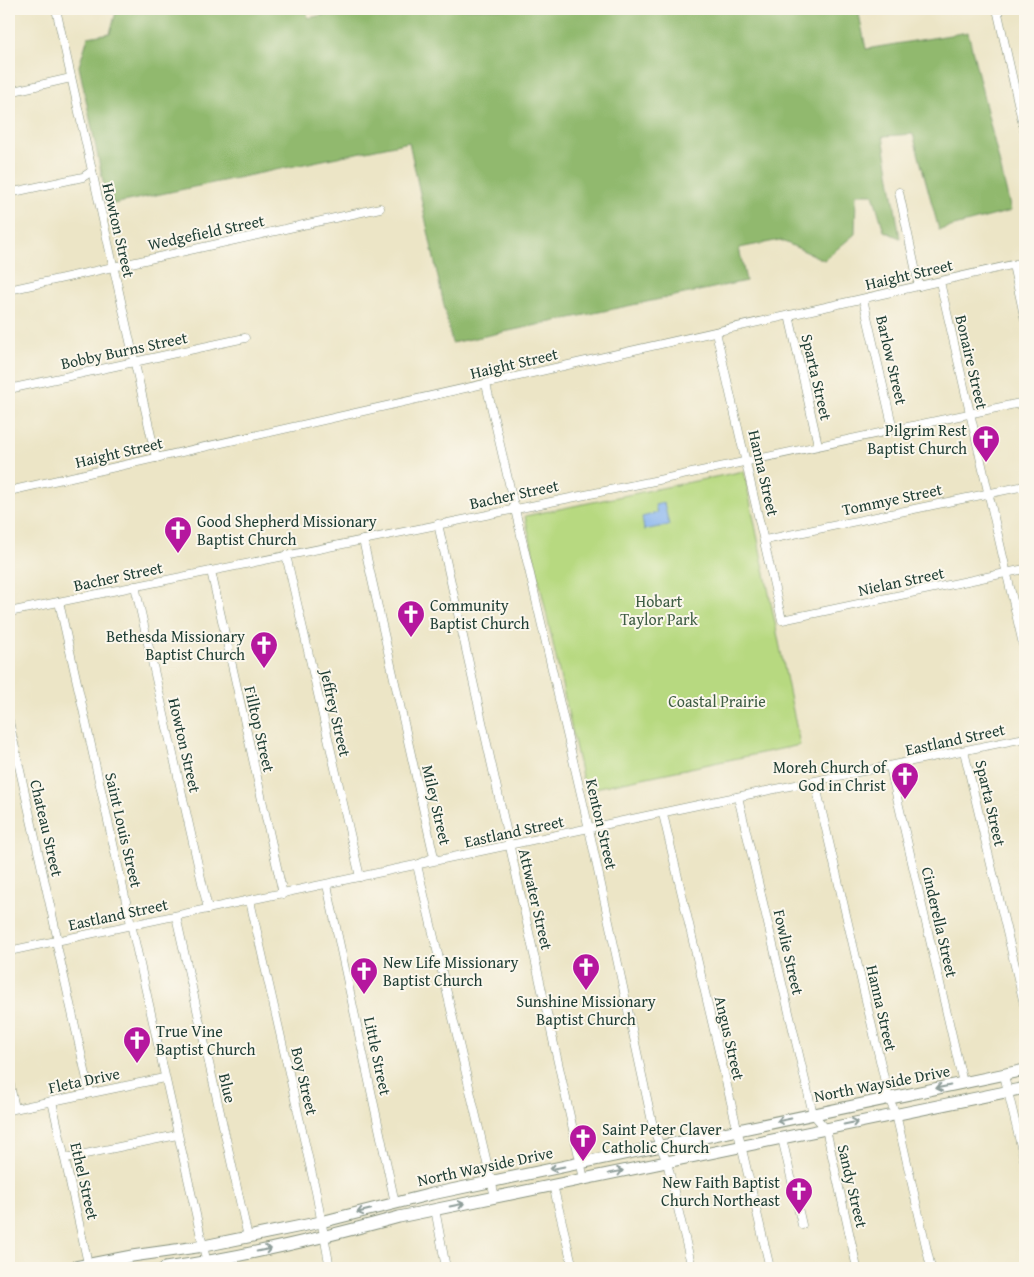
<svg xmlns="http://www.w3.org/2000/svg" width="1034" height="1277" viewBox="0 0 1034 1277" font-family="'Gentium Book Plus',serif">
<rect width="100%" height="100%" fill="#fbf7ec"/>
<filter id="ink" filterUnits="userSpaceOnUse"><feTurbulence type="fractalNoise" baseFrequency=".02" numOctaves="2"/><feDisplacementMap in="SourceGraphic" scale="10" xChannelSelector="R" yChannelSelector="G"/><feConvolveMatrix kernelMatrix="1 2 1 2 8 2 1 2 1" color-interpolation-filters="sRGB"/></filter>
<filter id="wash" filterUnits="userSpaceOnUse"><feTurbulence type="fractalNoise" baseFrequency=".0096" numOctaves="4" result="noise"/><feDisplacementMap in="SourceGraphic" scale="20" xChannelSelector="R" yChannelSelector="G"/><feGaussianBlur stdDeviation="1.12" result="paint"/><feColorMatrix in="noise" values="0 0 0 0 0 0 0 0 0 0 0 0 0 0 0 0 0 1.4 0 .05"/><feComposite in="paint" operator="in"/></filter>
<g filter="url(#wash)">
<rect width="100%" height="100%" fill="#ece5c6"/>
<polygon fill="#b7d980" stroke="#6b8b5a" points="744,471 800,745 585,790 525,516"/>
<polygon fill="#91b96e" stroke="#587b51" points="117,9 306,9 308,18 351,9 858,9 866,49 968,32 1011,211 939,230 913,134 883,136 900,238 884,231 873,194 856,194 855,234 824,260 780,240 739,248 746,281 452,343 409,142 108,205 79,66 88,37 110,33"/>
<polygon fill="#85b3ef" stroke="#527892" points="664,503 669,525 644,530 642,517 657,513 655,505"/>
</g>
<g filter="url(#ink)">
<g fill="none" stroke-linecap="round" stroke-linejoin="round">
<g stroke="#86917d" stroke-width="9">
<g id="minor">
<polyline points="56,9 156,458"/>
<polyline points="997,9 1025,134"/>
<polyline points="9,92 71,78"/>
<polyline points="899,192 919,286"/>
<polyline points="9,193 83,177 92,171"/>
<polyline points="1013,265 1025,320"/>
<polyline points="940,282 1025,653"/>
<polyline points="9,290 380,208"/>
<polyline points="863,299 893,429"/>
<polyline points="789,315 818,445"/>
<polyline points="716,332 782,620 1025,569"/>
<polyline points="486,384 589,829 654,1131 667,1162 692,1268"/>
<polyline points="9,389 245,338"/>
<polyline points="9,491 1025,262"/>
<polyline points="438,524 584,1179"/>
<polyline points="363,540 434,857 417,865 495,1197"/>
<polyline points="765,540 1025,486"/>
<polyline points="286,555 360,877"/>
<polyline points="211,571 283,894"/>
<polyline points="135,586 208,909"/>
<polyline points="59,602 208,1268"/>
<polyline points="9,612 654,481 1025,402"/>
<polyline points="9,721 58,941"/>
<polyline points="964,751 1025,1008"/>
<polyline points="890,767 963,1083"/>
<polyline points="815,782 889,1099 896,1114 931,1268"/>
<polyline points="738,797 813,1114 826,1129 857,1268"/>
<polyline points="663,814 770,1268"/>
<polyline points="327,885 395,1203"/>
<polyline points="250,901 316,1192 330,1268"/>
<polyline points="176,916 248,1237"/>
<polyline points="56,941 90,1093"/>
<polyline points="9,951 712,802 1025,738"/>
<polyline points="1004,1075 1025,1163"/>
<polyline points="9,1081 15,1108"/>
<polyline points="52,1101 89,1268"/>
<polyline points="9,1110 164,1078"/>
<polyline points="782,1138 802,1225"/>
<polyline points="66,1158 177,1135"/>
<polyline points="553,1185 573,1268"/>
<polyline points="435,1209 446,1268"/>
</g>
</g>
<g stroke="#86917d" stroke-width="13">
<g id="secondary">
<polyline points="70,1268 132,1256 204,1246 321,1222 432,1194 1025,1070"/>
<path d="M165 1268C244 1257 322 1238 399 1217L1025 1088"/>
</g>
</g>
<use href="#minor" stroke="#fff" stroke-width="8"/>
<use href="#secondary" stroke="#fff" stroke-width="11"/>
</g>
<defs><path id="oneway-shaft" d="M-6 0H5M1.5-3L5.5 0L1.5 3" fill="none" stroke-width="1.6" stroke-linecap="round" stroke-linejoin="round" transform="scale(1.25)"/></defs>
<g stroke="#8f9e9a">
<use href="#oneway-shaft" transform="translate(943 1087) rotate(168)"/>
<use href="#oneway-shaft" transform="translate(784 1120) rotate(168)"/>
<use href="#oneway-shaft" transform="translate(851 1123) rotate(-12)"/>
<use href="#oneway-shaft" transform="translate(557 1168) rotate(168)"/>
<use href="#oneway-shaft" transform="translate(616 1172) rotate(-11)"/>
<use href="#oneway-shaft" transform="translate(457 1205) rotate(-12)"/>
<use href="#oneway-shaft" transform="translate(364 1211) rotate(166)"/>
<use href="#oneway-shaft" transform="translate(264 1250) rotate(-12)"/>
</g>
</g>
<defs>
<g id="church-pin" transform="scale(1.4375)"><path d="M0 17L-7.5 6A9.5 9.5 0 1 1 7.5 6Z" fill="#b5179e" stroke="#fbf7ec"/><path d="M-1.2-6h2.4v3.5h3.3v2.4h-3.3V6h-2.4V-.1h-3.3v-2.4h3.3Z" fill="#fff"/></g>
</defs>
<g fill-rule="evenodd">
<use href="#church-pin" x="986" y="439"/>
<use href="#church-pin" x="178" y="530"/>
<use href="#church-pin" x="411" y="614"/>
<use href="#church-pin" x="264" y="645"/>
<use href="#church-pin" x="905" y="776"/>
<use href="#church-pin" x="586" y="967"/>
<use href="#church-pin" x="364" y="971"/>
<use href="#church-pin" x="137" y="1040"/>
<use href="#church-pin" x="583" y="1138"/>
<use href="#church-pin" x="799" y="1191"/>
</g>
<g text-anchor="middle" stroke-width="4" stroke-linejoin="round" paint-order="stroke">
<g font-size="16" fill="#1f3d34" stroke="#fbf7ec">
<text transform="translate(119 230) rotate(77)" y="6">Howton Street</text>
<text transform="translate(206 232) rotate(-12)" y="6">Wedgefield Street</text>
<text transform="translate(909 274) rotate(-13)" y="6">Haight Street</text>
<text transform="translate(124 350) rotate(-12)" y="6">Bobby Burns Street</text>
<text transform="translate(892 360) rotate(77)" y="6">Barlow Street</text>
<text transform="translate(972 362) rotate(77)" y="6">Bonaire Street</text>
<text transform="translate(514 363) rotate(-13)" y="6">Haight Street</text>
<text transform="translate(817 377) rotate(77)" y="6">Sparta Street</text>
<text transform="translate(119 452) rotate(-13)" y="6">Haight Street</text>
<text transform="translate(764 473) rotate(77)" y="6">Hanna Street</text>
<text transform="translate(514 494) rotate(-12)" y="6">Bacher Street</text>
<text transform="translate(892 499) rotate(-12)" y="6">Tommye Street</text>
<text transform="translate(118 576) rotate(-12)" y="6">Bacher Street</text>
<text transform="translate(901 581) rotate(-12)" y="6">Nielan Street</text>
<text transform="translate(336 713) rotate(77)" y="6">Jeffrey Street</text>
<text transform="translate(260 729) rotate(77)" y="6">Filltop Street</text>
<text transform="translate(955 739) rotate(-12)" y="6">Eastland Street</text>
<text transform="translate(185 745) rotate(77)" y="6">Howton Street</text>
<text transform="translate(991 803) rotate(77)" y="6">Sparta Street</text>
<text transform="translate(437 805) rotate(77)" y="6">Miley Street</text>
<text transform="translate(602 824) rotate(77)" y="6">Kenton Street</text>
<text transform="translate(47 828) rotate(77)" y="6">Chateau Street</text>
<text transform="translate(124 830) rotate(77)" y="6">Saint Louis Street</text>
<text transform="translate(514 831) rotate(-12)" y="6">Eastland Street</text>
<text transform="translate(536 899) rotate(77)" y="6">Attwater Street</text>
<text transform="translate(118 914) rotate(-12)" y="6">Eastland Street</text>
<text transform="translate(940 922) rotate(77)" y="6">Cinderella Street</text>
<text transform="translate(789 952) rotate(77)" y="6">Fowlie Street</text>
<text transform="translate(882 1008) rotate(77)" y="6">Hanna Street</text>
<text transform="translate(730 1038) rotate(77)" y="6">Angus Street</text>
<text transform="translate(378 1056) rotate(78)" y="6">Little Street</text>
<text transform="translate(84 1080) rotate(-12)" y="6">Fleta Drive</text>
<text transform="translate(305 1081) rotate(77)" y="6">Boy Street</text>
<text transform="translate(882 1083) rotate(-11)" y="6">North Wayside Drive</text>
<text transform="translate(228 1088) rotate(77)" y="6">Blue</text>
<text transform="translate(485 1166) rotate(-12)" y="6">North Wayside Drive</text>
<text transform="translate(85 1181) rotate(77)" y="6">Ethel Street</text>
<text transform="translate(853 1186) rotate(77)" y="6">Sandy Street</text>
</g>
<g font-size="16" fill="#1f3d34" stroke="#fbf7ec" text-anchor="start">
<text x="967" y="436" text-anchor="end">Pilgrim Rest<tspan x="967" dy="18">Baptist Church</tspan></text>
<text x="197" y="527">Good Shepherd Missionary<tspan x="197" dy="18">Baptist Church</tspan></text>
<text x="430" y="611">Community<tspan x="430" dy="18">Baptist Church</tspan></text>
<text x="245" y="642" text-anchor="end">Bethesda Missionary<tspan x="245" dy="18">Baptist Church</tspan></text>
<text x="886" y="773" text-anchor="end">Moreh Church of<tspan x="886" dy="18">God in Christ</tspan></text>
<text x="383" y="968">New Life Missionary<tspan x="383" dy="18">Baptist Church</tspan></text>
<text x="586" y="1007" text-anchor="middle">Sunshine Missionary<tspan x="586" dy="18">Baptist Church</tspan></text>
<text x="156" y="1037">True Vine<tspan x="156" dy="18">Baptist Church</tspan></text>
<text x="602" y="1135">Saint Peter Claver<tspan x="602" dy="18">Catholic Church</tspan></text>
<text x="780" y="1188" text-anchor="end">New Faith Baptist<tspan x="780" dy="18">Church Northeast</tspan></text>
</g>
<g font-size="16" fill="#3d5c43" stroke="#fbf7ec">
<text x="659" y="607">Hobart<tspan x="659" dy="18">Taylor Park</tspan></text>
<text x="717" y="707">Coastal Prairie</text>
</g>
</g>
<rect width="1034" height="1277" fill="none" stroke="#fbf7ec" stroke-width="30"/>
</svg>
